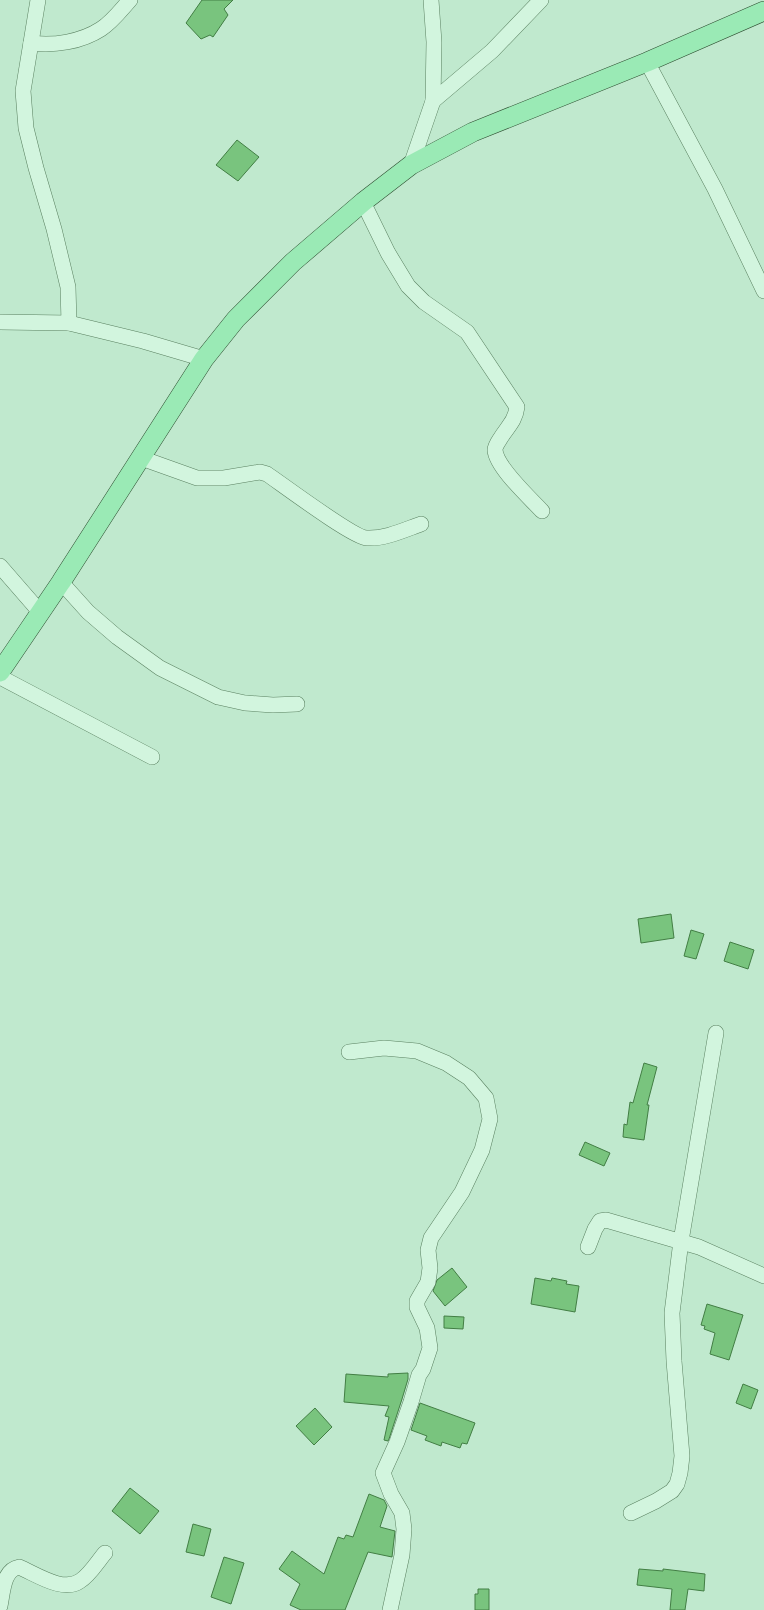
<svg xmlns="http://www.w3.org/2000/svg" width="764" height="1610" viewBox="0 0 764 1610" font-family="Bitter,serif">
<rect width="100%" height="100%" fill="#c0e9ce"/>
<g fill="#79c47e" stroke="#427e44">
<polygon points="202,0 233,0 224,9 228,15 213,37 210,35 201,39 186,23"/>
<polygon points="237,140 259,157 238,181 216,165"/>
<polygon points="671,914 674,938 641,943 638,919"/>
<polygon points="691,930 704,934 696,959 684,956"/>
<polygon points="730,942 754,950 748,969 724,961"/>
<polygon points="644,1063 657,1067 647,1105 649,1105 644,1140 623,1137 624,1124 627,1125 630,1102 633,1103"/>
<polygon points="585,1142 610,1153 604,1166 579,1155"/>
<polygon points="452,1268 467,1287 445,1306 433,1291 437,1280"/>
<polygon points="535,1278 551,1281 552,1278 567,1281 566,1284 579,1286 575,1312 531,1304"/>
<polygon points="707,1304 743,1315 729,1360 710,1354 715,1333 704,1329 705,1326 701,1325"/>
<polygon points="444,1316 464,1317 463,1329 444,1328"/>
<polygon points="408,1373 408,1379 402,1399 389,1439 388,1441 384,1440 389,1417 385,1416 389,1406 344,1402 346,1374 388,1377 388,1374"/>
<polygon points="743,1384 758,1390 751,1409 736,1403"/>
<polygon points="420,1403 475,1423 467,1444 462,1443 460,1448 442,1442 441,1446 425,1440 427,1436 411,1430"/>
<polygon points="315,1408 332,1427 314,1445 296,1426"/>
<polygon points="130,1488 159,1511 140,1534 112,1511"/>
<polygon points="369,1494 384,1500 387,1506 380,1527 395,1531 392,1557 368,1552 345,1610 301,1610 290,1605 300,1584 279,1569 292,1551 324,1574 338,1537 344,1539 346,1535 353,1537"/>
<polygon points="193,1524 211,1529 204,1556 186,1552"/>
<polygon points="224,1557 244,1563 231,1604 211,1597"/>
<polygon points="639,1569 663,1571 663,1569 705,1574 704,1591 688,1589 685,1610 670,1610 672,1589 637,1585"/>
<polygon points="478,1589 489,1589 489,1610 475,1610 475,1594 478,1594"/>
</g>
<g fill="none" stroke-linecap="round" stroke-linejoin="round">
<g stroke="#5a8161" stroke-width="16">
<g id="minor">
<polyline points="38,0 23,91 26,128 36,168 54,229 68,287 69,323"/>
<path d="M31 43C54 46 81 42 101 29 112 22 121 10 130 0"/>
<polyline points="647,62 715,189 764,291"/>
<polyline points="433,101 492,51 541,0"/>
<polyline points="411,165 433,101 434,42 431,0"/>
<path d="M363 202 388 253 408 286 424 302 467 332 517 407C515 422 507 427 500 439 498 442 495 447 495 450 496 467 530 498 542 511"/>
<polyline points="0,322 69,323 143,341 204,359"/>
<path d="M141 458 197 478H224L260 472 267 474C283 485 354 538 367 538 385 539 404 530 421 524"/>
<polyline points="0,566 40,612"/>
<polyline points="61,582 88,612 117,637 160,668 218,697 245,703 273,705 297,704"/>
<polyline points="0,677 152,757"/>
<polyline points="349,1052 384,1048 417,1051 446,1063 469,1078 486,1098 490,1119 482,1150 462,1192 431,1238 428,1250 430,1268 428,1282 417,1301 417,1307 427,1328 430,1348 423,1369 419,1375 411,1402 397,1442 383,1473 391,1494 402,1513 404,1529 402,1555 390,1610"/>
<polyline points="588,1247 595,1229 600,1221 606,1220 699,1247 764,1276"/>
<polyline points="631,1513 656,1501 672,1491 677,1484 680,1473 682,1456 674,1361 672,1313 681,1241 716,1033"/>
<path d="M0 1606C3 1592 3 1570 19 1567 36 1574 63 1593 80 1581 90 1575 98 1561 105 1553"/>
</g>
</g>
<g stroke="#2e4e31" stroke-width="20">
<polyline id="major" points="0,672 61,582 204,359 236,319 293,262 363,202 411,165 473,132 647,62 764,11"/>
</g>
<use href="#minor" stroke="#d2f5de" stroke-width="15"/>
<use href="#major" stroke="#9aeab5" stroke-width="19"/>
</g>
</svg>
